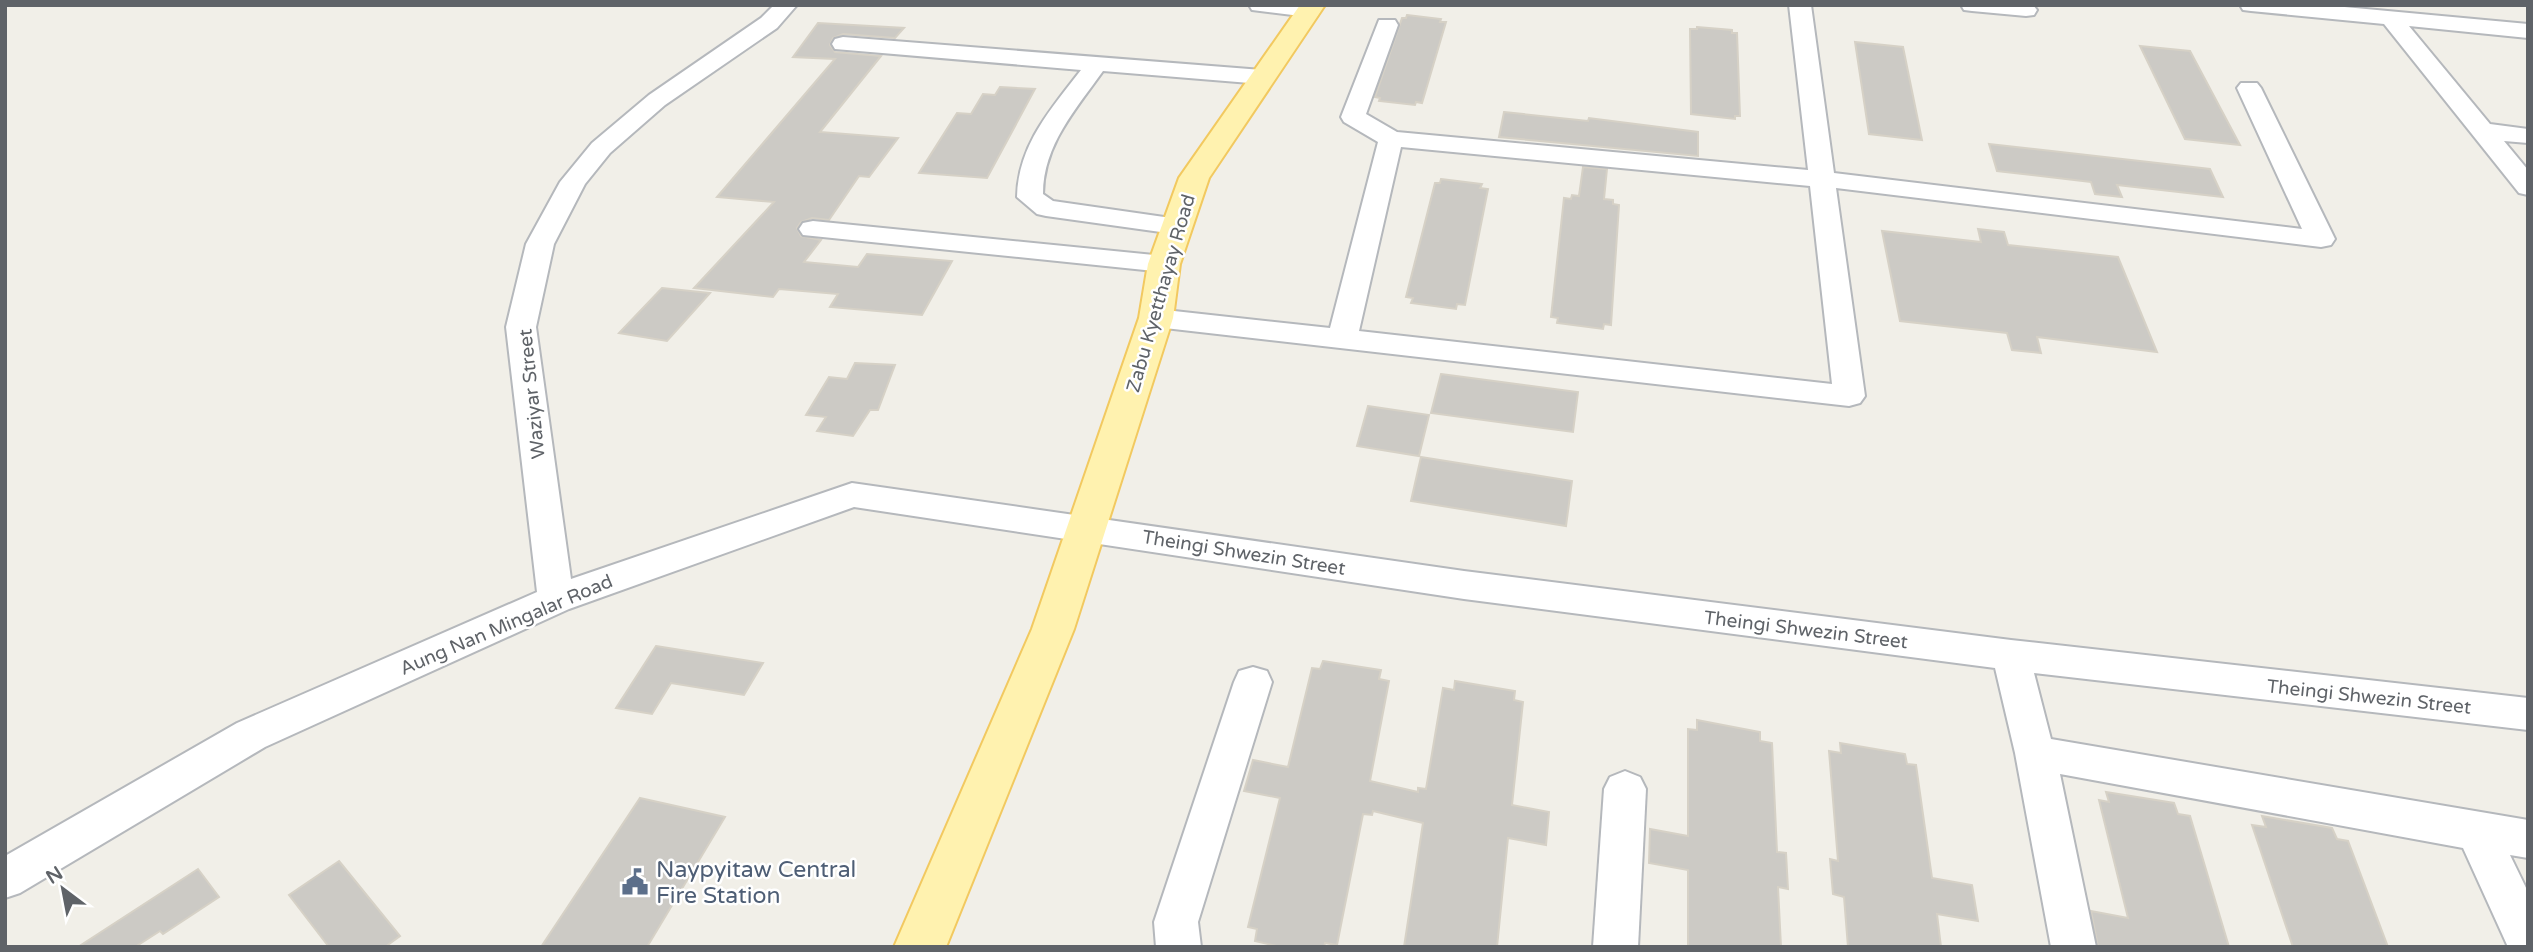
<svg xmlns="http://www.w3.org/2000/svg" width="2533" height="952" viewBox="0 0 2533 952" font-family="'Varela Round',sans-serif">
<rect width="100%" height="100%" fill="#f1efe8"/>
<g fill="#cccac5" stroke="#d6d1c6" stroke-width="2">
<polygon points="1407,15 1441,19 1440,22 1446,22 1422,103 1416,102 1415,105 1379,101 1380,98 1375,97 1402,18 1406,18"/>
<polygon points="818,23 904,28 895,38 843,34 833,38 830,45 835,52 881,56 820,132 898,138 869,177 859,176 829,220 812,218 801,222 797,228 801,236 821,240 804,262 858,267 867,254 952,261 922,315 830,307 838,294 779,289 773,297 694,288 774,202 717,197 835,59 793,57"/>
<polygon points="1697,27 1732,30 1732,33 1737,33 1740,116 1735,116 1735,119 1691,114 1690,29 1697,29"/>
<polygon points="1855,42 1903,47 1922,140 1869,134"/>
<polygon points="2140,46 2190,51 2240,145 2185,139"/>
<polygon points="1000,87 1035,89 987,178 919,173 957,113 971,114 983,94 995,95"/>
<polygon points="1504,112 1588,121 1589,118 1698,132 1698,156 1499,137"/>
<polygon points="1989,144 2210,169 2223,197 2117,185 2122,197 2095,194 2091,182 1997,171"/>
<polygon points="1583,167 1607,169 1604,199 1613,200 1613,204 1619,205 1611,325 1604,324 1603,329 1557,323 1558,318 1551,317 1564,198 1571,199 1572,195 1579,196"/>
<polygon points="1441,179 1482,184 1480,188 1488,189 1465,305 1457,304 1456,309 1411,303 1413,298 1406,297 1435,183 1440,183"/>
<polygon points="1978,229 2004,232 2008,245 2118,257 2157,352 2037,337 2041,353 2012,350 2007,333 1900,321 1882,231 1981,242"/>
<polygon points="662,288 710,293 667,341 619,333"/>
<polygon points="855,363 895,365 878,410 870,410 853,436 817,431 826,417 806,415 829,377 847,379"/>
<polygon points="1441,374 1578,392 1573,432 1431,413"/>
<polygon points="1368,406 1429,415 1419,456 1357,446"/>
<polygon points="1421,457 1572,481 1566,526 1411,501"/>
<polygon points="656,646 763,663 744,695 671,683 652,714 616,708"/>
<polygon points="1323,661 1381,670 1379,679 1389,681 1370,781 1418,792 1418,788 1426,789 1443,688 1454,690 1455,681 1515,691 1514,700 1523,702 1512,805 1549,812 1546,845 1508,838 1497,947 1404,947 1423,823 1373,811 1372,815 1363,814 1337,945 1325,943 1324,947 1281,947 1255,941 1257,929 1248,927 1280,798 1244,791 1253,760 1288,767 1312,668 1320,669"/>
<polygon points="1697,720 1760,732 1760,741 1772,743 1777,852 1786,853 1788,889 1778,887 1781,947 1688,947 1688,870 1649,863 1650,829 1688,836 1688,729 1697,730"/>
<polygon points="1840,743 1905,754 1907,764 1916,765 1932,878 1972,885 1978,921 1937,914 1941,947 1848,947 1844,897 1833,894 1830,859 1838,861 1829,751 1841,753"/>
<polygon points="2106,792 2174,803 2178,814 2190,816 2229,947 2098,947 2091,911 2128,918 2099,800 2109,802"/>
<polygon points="640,798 725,817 647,947 541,947"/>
<polygon points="2262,816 2332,828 2337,839 2348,841 2388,947 2293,947 2252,825 2266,827"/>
<polygon points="339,861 400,936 385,947 329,947 289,895"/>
<polygon points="198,869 219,897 163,934 160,931 135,947 78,947"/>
</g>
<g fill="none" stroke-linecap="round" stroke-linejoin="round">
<g stroke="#b5b8bc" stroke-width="4">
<g id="minor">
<polygon points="774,5 797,5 777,28 665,105 610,153 585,184 554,244 536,327 571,579 852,483 1464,571 2011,640 2528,698 2528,730 2034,673 2051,739 2528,820 2528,858 2510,855 2528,892 2528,947 2508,947 2463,848 2060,774 2096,947 2051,947 2015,753 1995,668 1464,599 854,507 569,609 265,747 20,893 5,898 5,856 237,723 537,592 506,327 526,244 560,182 592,143 649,95 761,18"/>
<polygon points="1249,5 1312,5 1320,11 1317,16 1309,17 1260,11 1252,10"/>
<path d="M1789 5H1811L1834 173 2302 229 2237 88 2241 83H2257L2261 88 2335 239 2331 245 2321 247 1836 188 1865 396 1860 403 1849 406 1156 327 1146 324 1141 318 1146 312 1156 309 1330 328 1378 142 1344 122 1341 117 1379 20H1395L1398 25 1366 114 1397 132 1808 170ZM1401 147 1810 186 1832 384 1359 331Z"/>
<polygon points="1961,5 2033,5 2037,10 2034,15 2026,16 1972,11 1964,10"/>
<polygon points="2240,5 2323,5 2528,24 2528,38 2409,26 2490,124 2528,129 2528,143 2504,141 2528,170 2528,195 2519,193 2384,24 2251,11 2243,10"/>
<path d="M843 37 1262 70 1270 72 1274 77 1270 82 1262 84 1103 71C1076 109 1043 145 1043 194L1053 201 1185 220 1189 226 1185 232 1175 234 1046 216 1037 214 1017 197C1018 145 1051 109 1081 70L835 49 832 44 835 39Z"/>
<polygon points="813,221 1164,256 1174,258 1178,264 1174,270 1164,272 803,235 799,229 803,223"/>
<polygon points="1253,667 1267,671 1272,682 1198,922 1201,947 1156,947 1154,922 1234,682 1239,671"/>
<polygon points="1625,771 1640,777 1646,789 1638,947 1593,947 1604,789 1610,777"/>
</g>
</g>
<g stroke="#f2c960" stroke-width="4">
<polygon id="major" points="1300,5 1325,5 1209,178 1180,264 1173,318 1074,629 946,947 894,947 1032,629 1139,318 1148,264 1179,178"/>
</g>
<use href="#minor" fill="#fff" fill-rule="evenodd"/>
<use href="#major" fill="#fff2af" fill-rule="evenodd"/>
</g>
<defs>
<g id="civic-bare" transform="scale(2.1)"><path d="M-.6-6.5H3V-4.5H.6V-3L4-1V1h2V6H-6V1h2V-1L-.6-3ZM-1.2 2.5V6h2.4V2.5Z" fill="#5c6f8a" stroke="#fff" stroke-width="2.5" paint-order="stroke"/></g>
</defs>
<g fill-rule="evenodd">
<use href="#civic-bare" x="635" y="882"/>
</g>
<g text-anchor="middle" stroke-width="5" stroke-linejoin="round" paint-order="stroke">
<g font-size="19" fill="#5f6368" stroke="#fff">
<text transform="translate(1160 293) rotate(-74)" y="7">Zabu Kyetthayay Road</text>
<text transform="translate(531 394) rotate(-96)" y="7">Waziyar Street</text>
<text transform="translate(1244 552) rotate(9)" y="7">Theingi Shwezin Street</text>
<text transform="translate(506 624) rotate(-23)" y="7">Aung Nan Mingalar Road</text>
<text transform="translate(1806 629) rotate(7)" y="7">Theingi Shwezin Street</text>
<text transform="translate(2369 696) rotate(6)" y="7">Theingi Shwezin Street</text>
</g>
<g font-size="23" fill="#4e5e75" stroke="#fff" text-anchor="start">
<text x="656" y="877">Naypyitaw Central<tspan x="656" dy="26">Fire Station</tspan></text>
</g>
</g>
<rect width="2533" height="952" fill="none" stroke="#5f6368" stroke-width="14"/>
<g transform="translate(63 889) rotate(328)" stroke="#ffffff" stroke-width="5" paint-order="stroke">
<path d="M0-5L12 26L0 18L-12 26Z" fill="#5f6368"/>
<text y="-10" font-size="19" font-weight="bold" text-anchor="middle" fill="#5f6368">N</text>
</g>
</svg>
